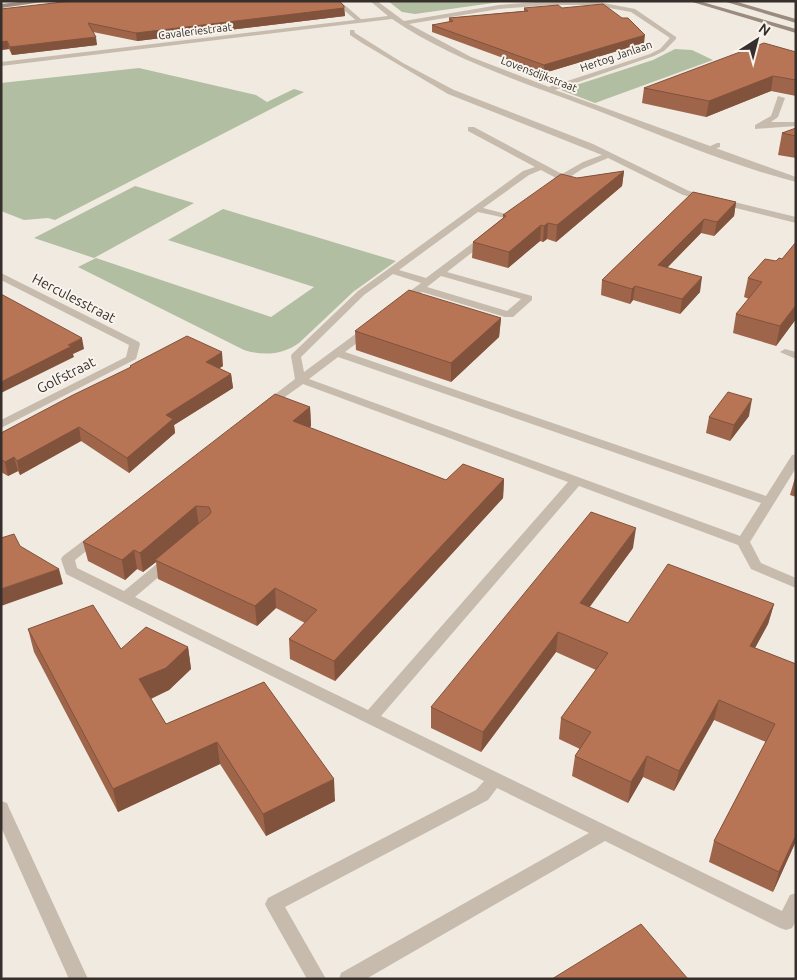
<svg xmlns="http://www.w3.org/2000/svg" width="797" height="980" viewBox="0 0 797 980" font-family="Ubuntu,sans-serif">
<rect width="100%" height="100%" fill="#f0eae0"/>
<g fill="#b2bea1">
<polygon points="388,1 527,1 500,2 415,14 402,12"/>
<polygon points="675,49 692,50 713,60 595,103 561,90 653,60"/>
<polygon points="139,68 256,95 267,102 294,89 304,92 55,220 48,218 24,220 1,211 1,83"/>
<polygon points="135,186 194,203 94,258 34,238"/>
<path d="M223 209 396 261 353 292 299 343C283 355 262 356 244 350L78 267 96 258 271 317 314 287 168 240Z"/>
</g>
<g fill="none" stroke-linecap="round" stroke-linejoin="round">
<g fill="#c7bbad" fill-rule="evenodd">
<polygon points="333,1 340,1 362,20 362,22 358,22"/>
<path d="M350 30H354L355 33 403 63 454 90 593 144 689 191 796 217V223L683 195 608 158 582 169 552 189 548 186 556 178 541 170 529 175 483 208 514 216V220L478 212 399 270 426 278 482 236H488V240L447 272 532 296V300L513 317H505L422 292 406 304H398V300L421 283 393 274 364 295 301 357 304 372 365 327H373V331L345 352 766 496 792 455 796 454V468L750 542 761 563 796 578V588L751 569 738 545 579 486 381 716 782 911 790 895 796 893V921L792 928 786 930 780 928 605 841 366 979H339L341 973 589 833 497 788 488 800 285 907 326 979H307L268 910 265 904 268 898 476 790 484 781 120 601 66 574 61 559 63 556 92 534 97 533 104 537 75 560 77 568 124 591 164 558H174L176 561 174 564 135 597 368 710 568 482 303 384 271 407 267 408 261 405 295 379 291 356 292 354 358 291 523 171 535 167 468 131V127H474L562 174 583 162 602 155 448 94 362 43 350 35ZM441 276 521 299 507 311 427 287ZM338 357 761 503 740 536 309 379Z"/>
<polygon points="778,96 785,98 778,117 771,122 796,122 796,126 755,129 755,125 771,116"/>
<polygon points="717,143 720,143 720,147 708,151 704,149"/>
<polygon points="785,349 796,352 796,359 780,352"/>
</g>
<g fill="#c7bbad" fill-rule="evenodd">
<path d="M370 1H377L404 21 499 5 548 1H593L635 9 676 37V39L664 51 654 56 555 90 796 177V182C730 165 660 135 596 110 526 83 454 61 392 19L1 66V62L388 16ZM549 5H593L631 12 670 38 660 49 650 54 549 87 471 57 409 24 499 9Z"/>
<polygon points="1,273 139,342 140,344 136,359 1,428 1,420 126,357 129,345 1,280"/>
<polygon points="1,801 7,803 9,808 88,979 69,979 1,827"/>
</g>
<g fill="#9b8b7e" fill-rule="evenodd">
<polygon points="28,1 50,1 1,8 1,4"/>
<polygon points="689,1 699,1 796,29 796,33"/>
<polygon points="723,1 734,1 796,19 796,23"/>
</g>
</g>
<g fill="#9e654a">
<polygon points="344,6 345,16 137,41 93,32 97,45 12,55 9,49 1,50 1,9"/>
<polygon points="524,8 562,8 644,43 544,73 432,32 432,25 449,22 449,18 524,11"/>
<polygon points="796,52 796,96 771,91 706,117 642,103 644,88"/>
<polygon points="796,128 796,158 778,155 782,133"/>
<polygon points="624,171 622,186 556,242 547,239 543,242 540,241 508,268 472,258 473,242 503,218 503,215 577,178"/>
<polygon points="693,192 736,202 734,216 714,236 701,233 667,268 700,292 680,314 633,300 630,304 601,295 602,280"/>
<polygon points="765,259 796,319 776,346 733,333 736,314 749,299 744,297 748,278"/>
<polygon points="501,318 499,337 451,382 356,350 355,331"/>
<polygon points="130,366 223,366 219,368 231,374 233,388 174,425 175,433 129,473 81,441 20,475 18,471 8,476 1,472 1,433 130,368"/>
<polygon points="310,407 311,426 309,428 446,480 504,479 503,498 335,681 290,659 289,639 305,623 276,608 257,626 158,579 156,562 143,572 137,569 125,580 88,561 83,542"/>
<polygon points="749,416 730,441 706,433 709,417"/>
<polygon points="796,474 796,497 790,495"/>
<polygon points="633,548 589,607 628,623 774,604 768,624 755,648 796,664 796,841 773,892 709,862 714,841 766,742 714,720 674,791 643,777 628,803 572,776 575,756 580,749 559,739 561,718 596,670 556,652 481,752 431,728 431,707"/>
<polygon points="28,629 121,649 188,647 191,669 169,690 151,699 166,724 264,682 335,801 266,836 220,764 118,812 34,652"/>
</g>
<g fill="#81523c">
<polygon points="344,8 345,16 137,41 136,33"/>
<polygon points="645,35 644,43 544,73 544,65"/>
<polygon points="96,37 97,45 12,55 10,47"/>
<polygon points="7,41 9,49 1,50 1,42"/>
<polygon points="773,76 771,91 706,117 709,101"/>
<polygon points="624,171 622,186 556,242 557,225"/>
<polygon points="736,202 734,216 714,236 717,222"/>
<polygon points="704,219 701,233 655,280 658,265"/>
<polygon points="548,223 547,239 543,242 544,226"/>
<polygon points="541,225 540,241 508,268 509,252"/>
<polygon points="702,277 700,292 680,314 682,299"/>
<polygon points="635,286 633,300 630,304 632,289"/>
<polygon points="796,305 796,319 776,346 780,326"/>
<polygon points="501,318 499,337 451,382 451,363"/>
<polygon points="82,338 84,349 73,354 74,357 1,393 1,382 68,345"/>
<polygon points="222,352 223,366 208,376 206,362"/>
<polygon points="231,374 233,388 174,425 175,433 129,473 127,458 166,415"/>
<polygon points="752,399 749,416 730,441 734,425"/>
<polygon points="310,407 311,426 294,440 293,421"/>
<polygon points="79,427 81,441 20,475 17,461"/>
<polygon points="14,457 18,471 8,476 5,462"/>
<polygon points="504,479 503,498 335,681 334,661"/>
<polygon points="196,506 199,526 155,560 156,562 143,572 140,553"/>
<polygon points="636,528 633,548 578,623 580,603"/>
<polygon points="134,550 137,569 125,580 122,560"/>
<polygon points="59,569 63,584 1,606 1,589"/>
<polygon points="275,588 276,608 257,626 255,606"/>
<polygon points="774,604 768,624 745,666 750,646"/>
<polygon points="558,632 556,652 481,752 483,732"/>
<polygon points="188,647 191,669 169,690 143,702 139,679"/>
<polygon points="719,700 714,720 674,791 679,771"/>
<polygon points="217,742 220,764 118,812 113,789"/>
<polygon points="647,756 643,777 628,803 631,782"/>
<polygon points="334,779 335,801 266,836 263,814"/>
<polygon points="796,835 796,841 773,892 779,872"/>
</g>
<g fill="#b87556" stroke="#81523c">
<polygon points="72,1 339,1 344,6 344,8 136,33 88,23 96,37 10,47 7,41 1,42 1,9"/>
<polygon points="603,4 622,18 628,18 645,35 544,65 432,25 453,21 449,18 528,11 524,8 558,5 562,8"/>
<polygon points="764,43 796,52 796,80 773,76 709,101 644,88"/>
<polygon points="796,128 796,136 782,133"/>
<polygon points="624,171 557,225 548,223 544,226 541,225 509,252 473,242 506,216 503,215 561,174 577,178"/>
<polygon points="693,192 736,202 717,222 704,219 658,265 702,277 682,299 635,286 632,289 602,280"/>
<polygon points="796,242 796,305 780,326 736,314 762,282 748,278 765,259 776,261 779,258 782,259"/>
<polygon points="409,290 501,318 451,363 355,331"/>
<polygon points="1,294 82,338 68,345 72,346 1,382"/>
<polygon points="187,336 222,352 206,362 231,374 166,415 173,419 127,458 79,427 17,461 14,457 5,462 1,459 1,433 73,395 131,367 130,366 137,362"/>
<polygon points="728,392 752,399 734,425 709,417"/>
<polygon points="275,394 310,407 293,421 446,480 463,464 504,479 334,661 289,639 317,610 275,588 255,606 155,560 209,515 211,512 209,507 196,506 140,553 134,550 122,560 83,542"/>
<polygon points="591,512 636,528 580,603 628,623 668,564 774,604 750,646 796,664 796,835 779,872 714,841 775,724 719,700 679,771 647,756 631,782 575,756 591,732 561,718 608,653 558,632 483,732 431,707"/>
<polygon points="14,534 20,546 59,569 1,589 1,538"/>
<polygon points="93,605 121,649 146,627 188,647 166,668 139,679 166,724 264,682 334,779 263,814 217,742 113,789 28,629"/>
<polygon points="641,924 688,979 552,979"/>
</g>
<g text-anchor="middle" stroke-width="4" stroke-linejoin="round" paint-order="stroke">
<g font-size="11" fill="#362f2b" stroke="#f8f3ec">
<text transform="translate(195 31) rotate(-7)" y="4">Cavaleriestraat</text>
<text transform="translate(616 56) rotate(-19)" y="4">Hertog Janlaan</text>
<text transform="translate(539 74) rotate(21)" y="4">Lovensdijkstraat</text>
</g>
<g font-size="14" fill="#362f2b" stroke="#f8f3ec">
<text transform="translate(74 298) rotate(27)" y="5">Herculesstraat</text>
<text transform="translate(66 375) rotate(-27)" y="5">Golfstraat</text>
</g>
</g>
<rect width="797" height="980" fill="none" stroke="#362f2b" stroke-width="5"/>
<g transform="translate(757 40) rotate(36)" stroke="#f8f3ec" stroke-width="4" paint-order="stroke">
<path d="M0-4L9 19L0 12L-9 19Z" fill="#362f2b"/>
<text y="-8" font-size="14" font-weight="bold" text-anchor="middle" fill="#362f2b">N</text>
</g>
</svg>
